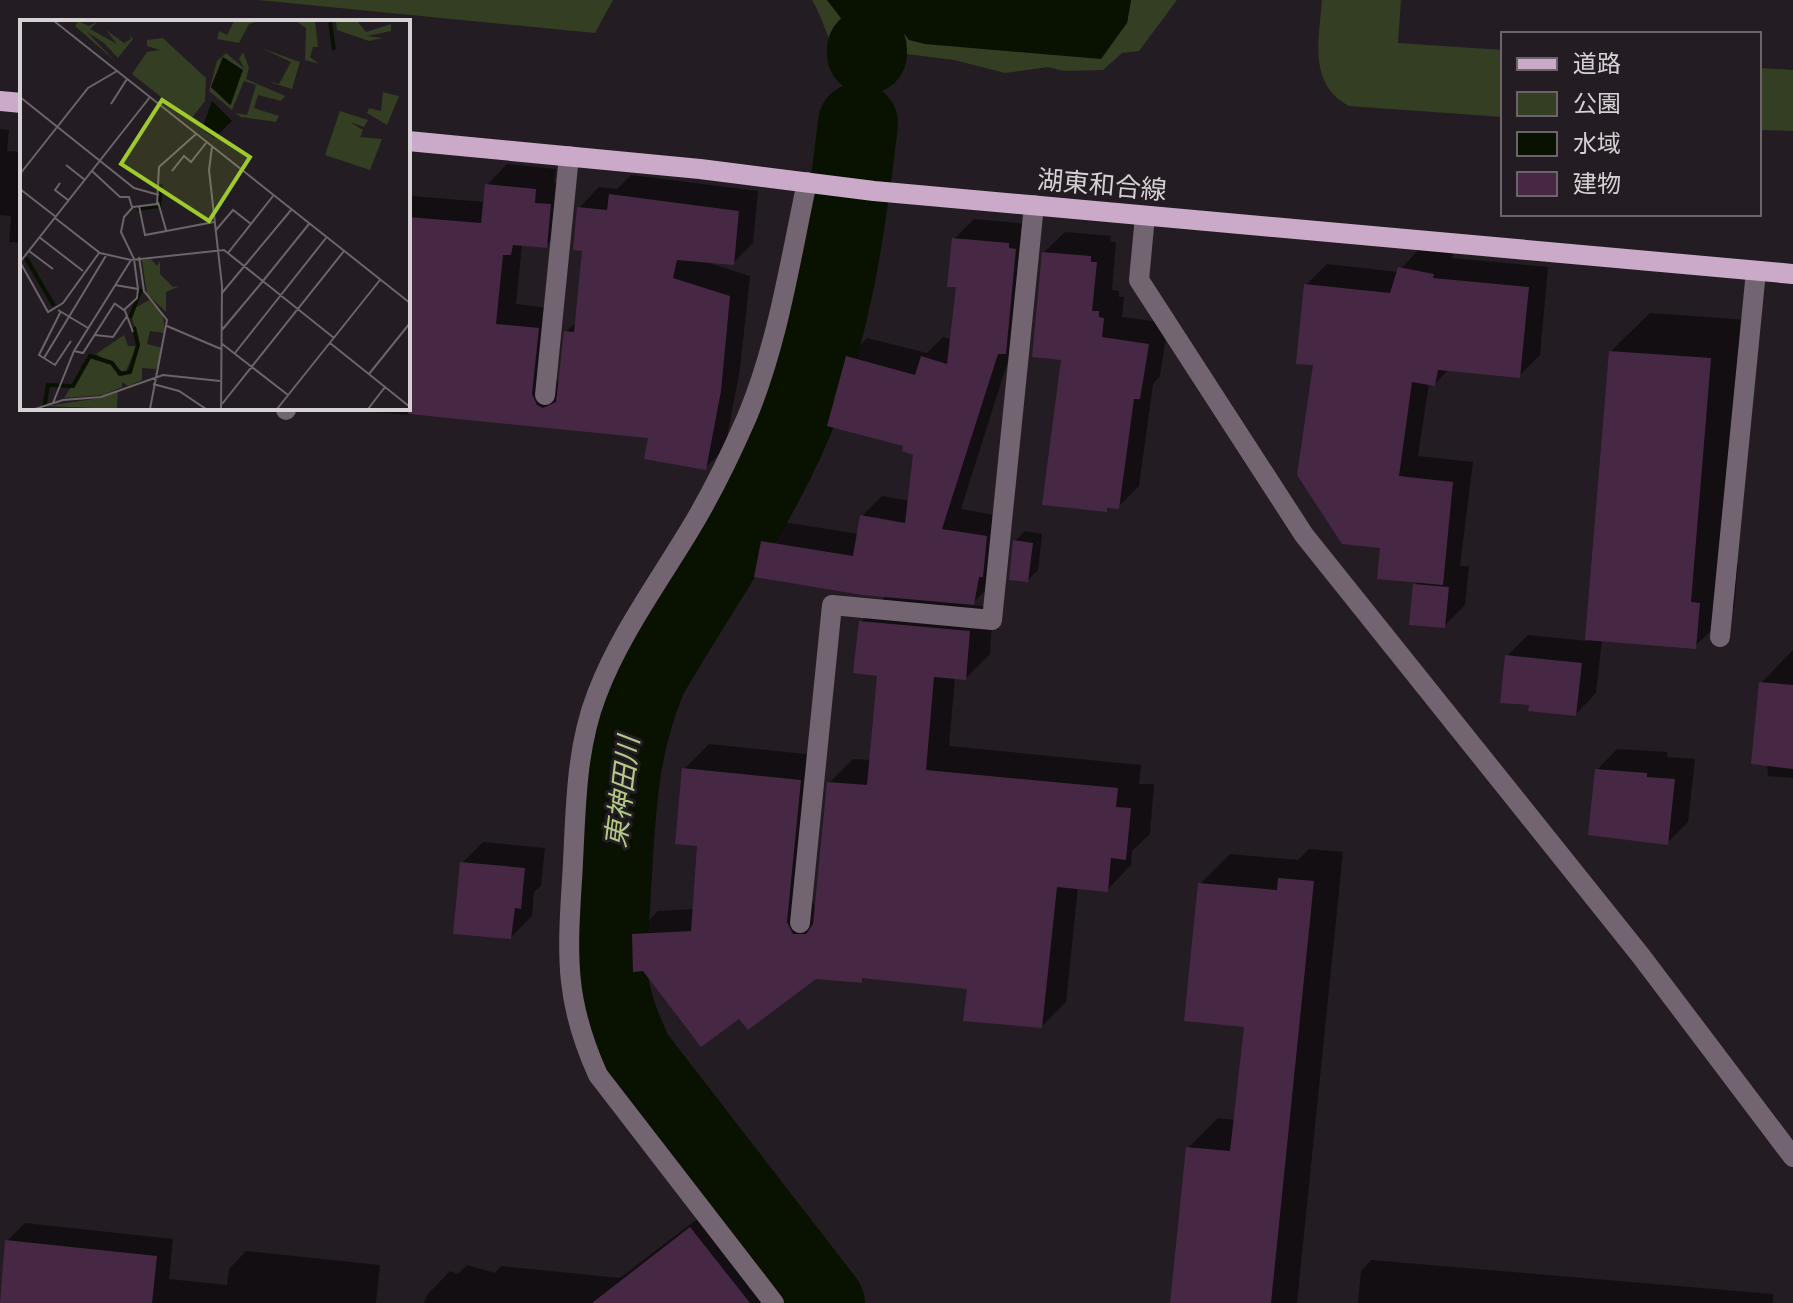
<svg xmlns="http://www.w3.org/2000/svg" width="1793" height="1303" viewBox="0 0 1793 1303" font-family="Arial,'Noto Sans JP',sans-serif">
<rect width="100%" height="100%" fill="#231c22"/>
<g fill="#343e22">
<polygon points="258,0 613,0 595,33"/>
<path d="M812 0H827L841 18 844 48 890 28H900L909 40 1127 23 1131 0H1177L1139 51 1122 53 1103 70 1064 71 1048 67 1005 73 954 60 898 53 840 59C827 40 824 20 812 0Z"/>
<path d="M1322 0H1401L1398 43 1503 50V117L1349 106C1308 84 1319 39 1322 0Z"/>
<polygon points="1759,68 1793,70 1793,131 1759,130"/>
</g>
<polygon fill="#091100" points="827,0 1131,0 1127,23 1101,59 925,44 909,40 900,28 890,28 886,49 844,48 841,18"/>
<g fill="#0007">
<polygon points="0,129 9,130 7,151 22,152 22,243 9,242 11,216 0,215"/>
<polygon points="507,164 556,169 554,183 570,184 566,225 546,246 522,244 516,304 558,309 552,373 561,386 566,332 577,321 585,250 579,208 599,187 617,189 631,175 758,191 753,243 733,263 709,263 750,276 740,369 725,448 705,468 650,437 515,422 312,408 408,408 408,180 412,180 411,196 485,202 487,185"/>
<polygon points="974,219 1028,224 1013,345 961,509 1006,517 993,583 971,605 993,607 990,654 966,678 955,677 949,746 1141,765 1139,784 1154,784 1150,834 1132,851 1131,865 1107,890 1078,887 1066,1002 1042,1026 969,987 865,976 861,981 816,977 739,1016 634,935 658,911 695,909 699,844 684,769 709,744 825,756 810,897 815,907 829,783 853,759 871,760 880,674 861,622 887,595 763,542 783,522 859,534 862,516 882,496 910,501 915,453 848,358 867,338 927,353 943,337 952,340 958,286 954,239"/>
<polygon points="1065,232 1111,236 1110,242 1116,242 1112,290 1119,291 1119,297 1124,297 1122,317 1168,323 1160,376 1153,384 1139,486 1118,507 1110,506 1106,510 1064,358 1044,252"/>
<polygon points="1420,248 1453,254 1452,258 1548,267 1540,355 1519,376 1449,369 1435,384 1429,383 1418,456 1473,462 1460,566 1469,566 1465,605 1444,626 1415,585 1419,581 1382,546 1315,364 1306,285 1327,264 1398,272"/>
<polygon points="1650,313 1749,320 1729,564 1738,565 1734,608 1695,646 1602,640 1596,693 1576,714 1531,703 1507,656 1528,635 1587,641 1611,351"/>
<polygon points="1025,531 1042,534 1038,570 1028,580 1015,541"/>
<polygon points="1793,650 1793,778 1768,776 1761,683"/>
<polygon points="1617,749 1667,752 1667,757 1695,759 1688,822 1667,843 1597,770"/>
<polygon points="483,842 545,848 541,886 534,892 532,916 511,937 462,863"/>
<polygon points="1309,849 1343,852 1297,1303 1172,1303 1188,1148 1218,1118 1236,1120 1246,1025 1200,884 1230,854 1298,860"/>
<polygon points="714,1206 781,1290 768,1303 424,1303 427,1295 450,1271 458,1274 467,1265 495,1273 501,1266 620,1278"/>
<polygon points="25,1223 173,1239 169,1279 227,1285 229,1269 246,1251 380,1265 376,1303 0,1303 7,1241"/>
<polygon points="1371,1260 1773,1294 1773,1303 1358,1303 1361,1271"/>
</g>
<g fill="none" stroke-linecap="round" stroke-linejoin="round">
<g stroke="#091100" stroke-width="80">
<polyline points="867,54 867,49"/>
<path d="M825 1303 633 1055C623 1032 613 1010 609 985 605 953 610 919 611 887 616 811 617 749 647 677 694 595 751 517 789 430 831 334 846 226 858 123"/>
</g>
</g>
<g fill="#462845">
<polygon points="485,184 536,189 535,203 551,204 547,248 513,245 511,255 503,255 496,324 539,328 532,394 537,405 543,408 556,402 564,331 574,332 582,251 573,250 577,207 607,210 609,194 739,211 734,265 677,260 673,278 730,296 721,391 706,470 644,459 648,438 408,414 408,217 481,223"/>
<polygon points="952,238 1009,243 1009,248 1016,249 1006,354 998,354 942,529 987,536 983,577 979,577 974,605 862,595 754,577 761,541 853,556 860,515 905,523 913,455 902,451 903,446 827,426 846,356 915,375 921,356 947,364 956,287 947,287"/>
<polygon points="1042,252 1091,256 1091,262 1097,262 1092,311 1099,311 1099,317 1104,318 1102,337 1149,344 1140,399 1134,399 1119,509 1107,508 1107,512 1042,505 1061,360 1032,357"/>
<polygon points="1398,267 1434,274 1433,278 1529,287 1520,378 1438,370 1435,386 1412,382 1399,476 1453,482 1443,585 1377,579 1380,548 1342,544 1297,475 1313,365 1296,364 1304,284 1390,293"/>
<polygon points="1609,351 1711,358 1691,602 1700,603 1696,649 1585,640"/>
<polygon points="1013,540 1033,543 1028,582 1009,580"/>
<polygon points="1413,584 1449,587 1445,628 1409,625"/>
<polygon points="859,621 970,631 966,680 934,677 926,770 1118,788 1116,807 1131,808 1126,860 1111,858 1108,892 1057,887 1042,1028 963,1021 967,989 862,978 862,983 816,979 748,1030 739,1019 701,1047 643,971 633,972 632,934 691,931 697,846 675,844 682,768 801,780 787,922 793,934 806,934 813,924 827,782 867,785 877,676 853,673"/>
<polygon points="1505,655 1582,663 1576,716 1528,711 1529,705 1500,703"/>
<polygon points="1759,682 1793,685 1793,769 1751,764"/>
<polygon points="1595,769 1647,773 1647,777 1675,779 1668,845 1588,835"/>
<polygon points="460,862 525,868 521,909 515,908 511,939 453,934"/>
<polygon points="1278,878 1314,881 1271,1303 1170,1303 1186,1147 1230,1151 1244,1027 1184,1021 1198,883 1277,890"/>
<polygon points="690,1227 750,1303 592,1303"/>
<polygon points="5,1240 157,1256 152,1303 0,1303"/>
</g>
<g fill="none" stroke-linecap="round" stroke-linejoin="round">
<g stroke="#736472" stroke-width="20">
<polyline points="1145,216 1139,280 1304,535 1641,956 1793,1157"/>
<polyline points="545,395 569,156"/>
<polyline points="286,410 286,408"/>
<polyline points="1720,637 1756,271"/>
<polyline points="800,923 832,605 992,620 1034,205"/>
<path d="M774 1303 598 1075C565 1002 567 958 572 880 576 818 574 753 597 694 619 636 657 584 689 531 711 495 730 456 747 417 778 343 790 261 807 182"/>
</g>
<g stroke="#caaac8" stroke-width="20">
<polyline points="0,101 22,103"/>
<polyline points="408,141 700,169 874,191 1793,274"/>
</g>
</g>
<g text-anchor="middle" stroke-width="6" stroke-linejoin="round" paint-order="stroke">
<g font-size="26" fill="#d6d1d5" stroke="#231c22">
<text transform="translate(1102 185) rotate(5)" y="9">湖東和合線</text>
</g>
<g font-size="28" font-style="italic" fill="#b2ca86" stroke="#231c22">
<text transform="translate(622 792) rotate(-83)" y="10">東神田川</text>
</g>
</g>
<g transform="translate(20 20)">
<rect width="390" height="390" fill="#231c22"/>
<path d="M58 1 69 6 78 1 70 9 97 24 86 10 104 23 111 19 109 14 113 19 98 38 84 23 67 12 95 41 55 6ZM214 1H239L229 4 219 23 197 19 199 11 207 15ZM276 1H295L298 27H293L290 37 299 44 285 40 286 8ZM316 1H337L346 12 371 4V11L347 16 363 18 349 21 317 10ZM143 18 186 58 185 81 170 100 112 54 127 32 140 30 127 26V20ZM241 28 280 42 272 69 252 63 251 62 259 64 271 42ZM223 32 229 48 226 59 265 76 261 81 238 75 234 88 259 96 256 102 221 97 215 93 227 95 236 65 224 61 212 90 189 71 197 41 206 33 225 49 219 39ZM203 37 218 64 211 85 192 68ZM363 72 379 76 367 105 347 93 349 88 361 91ZM320 91 348 100 344 107 330 102 343 110 340 117 362 119 350 150 305 135ZM131 239 137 246 140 241V254L153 267 160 266 146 272V292L127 274 122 240ZM129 280 143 294 145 313 130 311 127 324 143 328 136 349 122 348V360L108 366 102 362V367L83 375 44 378 70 337 91 344 99 355 111 352 119 323 110 291ZM104 315 108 326H117L105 353 76 334ZM98 370 97 389 27 386 80 378Z" fill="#343e22" fill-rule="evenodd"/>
<path d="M203 37 223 50 210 85 191 67ZM192 81 212 101 194 118 182 109Z" fill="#091100"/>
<path fill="none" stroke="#091100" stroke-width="4" d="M310 1 314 30M117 189 139 186 141 164M6 238 34 286M110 298 121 269M24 389 28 365 53 366 70 336 92 343 100 354 110 352 118 325 114 307"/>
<path fill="none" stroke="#6b646a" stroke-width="2" d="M34 1 390 283M0 77 114 168 139 175M91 84 107 59M192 127 189 150 202 266 201 389M46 145 65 160M72 151 100 177H109L112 187M152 151 164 136 171 142 186 123M0 154 68 68 97 51M40 163 35 170 48 180M0 169 36 197M138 182 146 210M119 186 125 215 194 202M35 198 80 233 111 240 204 230 314 318M196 210 213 190 231 204M19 217 63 251M9 231 33 249M208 233 253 176M119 237 124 271 147 300 130 389M0 242 130 77M0 242 28 292 43 283 79 233M243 261 289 204M95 265 118 269 114 239 101 212 104 197 113 187 137 184 139 147 176 114M202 273 271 190M94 283 105 291 113 312M38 290 68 308M104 290 117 278 118 269M41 291 19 335 35 345 51 321M147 306 201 329M202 310 243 261M75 315 93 317 107 296M201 323 268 375M310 323 390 387M54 331 63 333 95 283M215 333 306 218M24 338 87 234M349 354 390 303M133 364 159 371 186 389M33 383 54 331 111 240M202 384 324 231M15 389 43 380 81 377 143 355 200 361M257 389 360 260M348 389 365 367"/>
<path fill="#9fca2d" fill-opacity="0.15" stroke="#9fca2d" stroke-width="4" d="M142 80 230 137 189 201 101 144Z"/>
<rect width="390" height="390" fill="none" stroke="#d6d1d5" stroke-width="4"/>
</g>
<rect x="1501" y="32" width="260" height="184" fill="#231c22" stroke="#6b646a" stroke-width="2"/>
<rect x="1517" y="58" width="40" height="12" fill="#caaac8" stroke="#6b646a" stroke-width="2"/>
<text x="1573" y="72" font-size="24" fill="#d6d1d5">道路</text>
<rect x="1517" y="92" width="40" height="24" fill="#343e22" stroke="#6b646a" stroke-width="2"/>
<text x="1573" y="112" font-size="24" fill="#d6d1d5">公園</text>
<rect x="1517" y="132" width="40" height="24" fill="#091100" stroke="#6b646a" stroke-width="2"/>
<text x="1573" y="152" font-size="24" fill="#d6d1d5">水域</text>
<rect x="1517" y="172" width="40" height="24" fill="#462845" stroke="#6b646a" stroke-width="2"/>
<text x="1573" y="192" font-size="24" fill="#d6d1d5">建物</text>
</svg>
